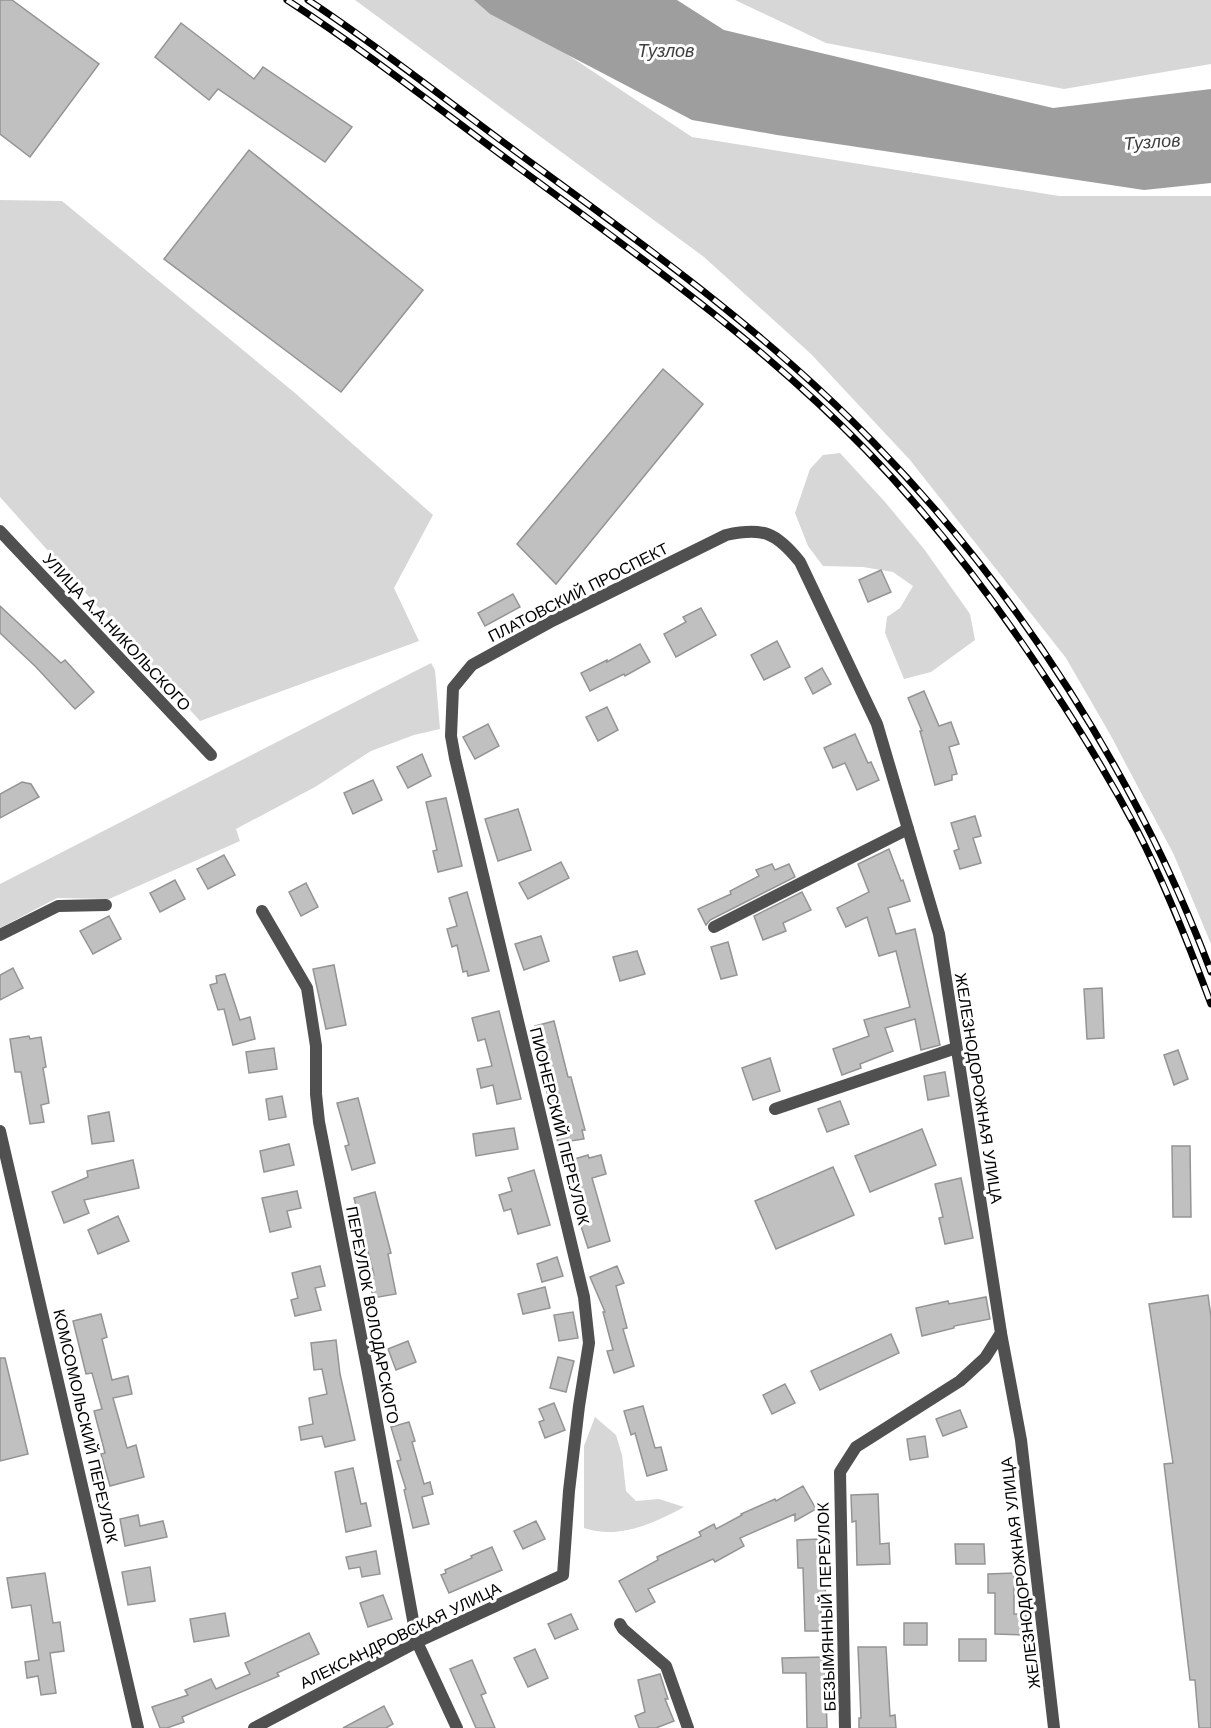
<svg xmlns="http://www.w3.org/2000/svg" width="1211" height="1728" viewBox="0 0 1211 1728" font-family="'Work Sans',sans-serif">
<rect width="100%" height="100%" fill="#fff"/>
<g fill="#d7d7d7">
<polygon points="355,0 485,0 692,137 1059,196 1211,196 1211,944 1174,855 1111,736 1066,658 910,460 811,354 704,257"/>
<polygon points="735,0 1211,0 1211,64 1064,89 826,43"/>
<polygon points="0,200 62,201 295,393 433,515 394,588 419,641 200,721 0,497"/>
<polygon points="840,453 885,502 924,549 970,614 975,640 931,672 904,679 885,633 887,617 900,608 913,586 893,572 863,567 823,566 808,546 795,513 810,469 823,455"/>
<polygon points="431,663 435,670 440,729 414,735 371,751 315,787 236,829 240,841 109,899 57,898 0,928 0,884"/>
<path d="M595 1417 616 1435 622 1455 626 1491 636 1501 659 1499 684 1507C655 1523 618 1540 584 1528V1446Z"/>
</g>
<polygon fill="#9e9e9e" points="474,0 677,0 724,30 1053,108 1211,89 1211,183 1144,190 777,135 692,120 490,14"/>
<g fill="#c0c0c0" stroke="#949494" stroke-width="1.5">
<polygon points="0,0 12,0 99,64 30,157 0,134"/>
<polygon points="181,23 254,79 263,67 352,127 325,162 218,89 209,100 155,57"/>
<polygon points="249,150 423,290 341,392 164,259"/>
<polygon points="663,369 703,404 556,584 517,544"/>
<polygon points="881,570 891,592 868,602 859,580"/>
<polygon points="513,594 520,607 485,626 478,613"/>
<polygon points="0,606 61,663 65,660 94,692 75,709 36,667 0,633"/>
<polygon points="701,608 716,635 676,657 664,634 686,622 683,617"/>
<polygon points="777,641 790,667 764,680 751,655"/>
<polygon points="640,644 650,662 625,676 624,674 590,691 581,673 607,660 607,662"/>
<polygon points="822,668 831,684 813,694 805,678"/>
<polygon points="924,691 939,726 951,722 959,744 949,747 957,774 952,775 952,780 935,785 920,731 922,731 908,698"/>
<polygon points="607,707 618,730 598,741 586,717"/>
<polygon points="488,724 499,746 475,759 463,737"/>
<polygon points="855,734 868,763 871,762 879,780 857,790 845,763 833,768 824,748"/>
<polygon points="422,754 431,776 408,788 397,767"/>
<polygon points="373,780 382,800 353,814 344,793"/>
<polygon points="22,782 31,784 39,797 0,818 0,794"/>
<polygon points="446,798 462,866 438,872 433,851 437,850 426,802"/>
<polygon points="518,809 531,850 498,861 485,819"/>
<polygon points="975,816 981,836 973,838 981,863 960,869 954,851 959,849 951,823"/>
<polygon points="889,849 901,881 903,880 910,901 888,908 896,934 915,929 940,1045 921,1050 915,1019 885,1028 893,1051 860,1064 861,1068 842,1075 833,1049 869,1036 864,1020 910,1007 896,951 879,956 867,917 846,927 837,908 869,892 858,864"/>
<polygon points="224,855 235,875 208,889 197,869"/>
<polygon points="561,862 569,878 528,899 519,883"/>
<polygon points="772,864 775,870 789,864 795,877 710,920 706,925 698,909 731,894 730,891 759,876 756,870"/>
<polygon points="175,880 185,899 160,912 150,893"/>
<polygon points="306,883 318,907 301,916 289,892"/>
<polygon points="467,892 489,971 468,976 467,971 463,972 457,945 452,947 447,929 457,926 449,898"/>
<polygon points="802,892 811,910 783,923 786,931 763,940 754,916"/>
<polygon points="109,916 121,939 93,954 80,931"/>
<polygon points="541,936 549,961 524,970 515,944"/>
<polygon points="728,942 737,975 721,979 711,947"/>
<polygon points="637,951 645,974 620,981 613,957"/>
<polygon points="334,965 346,1025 326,1029 313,969"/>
<polygon points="13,968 23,988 0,1000 0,975"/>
<polygon points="225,974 240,1020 250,1017 255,1039 233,1045 224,1009 218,1010 210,985 217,983 216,976"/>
<polygon points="1102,988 1104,1038 1087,1039 1084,989"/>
<polygon points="499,1011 521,1099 497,1104 493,1085 481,1088 477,1069 492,1066 485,1039 478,1041 472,1018"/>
<polygon points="554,1021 568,1077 571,1077 585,1130 582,1130 584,1139 558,1143 545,1083 549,1082 535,1026"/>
<polygon points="29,1036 30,1039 41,1037 46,1067 43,1068 49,1103 41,1105 44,1122 30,1124 21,1072 15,1072 10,1039"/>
<polygon points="274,1048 277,1069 249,1073 246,1052"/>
<polygon points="1178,1050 1188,1079 1174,1085 1164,1055"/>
<polygon points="770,1058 780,1091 753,1100 742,1068"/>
<polygon points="945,1072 949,1096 928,1100 924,1076"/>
<polygon points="282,1096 286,1117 269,1120 266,1099"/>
<polygon points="358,1098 375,1163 352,1170 345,1146 349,1145 337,1103"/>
<polygon points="840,1101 849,1124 827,1132 818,1109"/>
<polygon points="109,1112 114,1141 92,1144 88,1116"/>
<polygon points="514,1128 518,1149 476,1156 473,1134"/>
<polygon points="922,1129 936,1165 870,1192 855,1156"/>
<polygon points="289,1144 294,1165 264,1172 260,1151"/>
<polygon points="1172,1146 1190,1146 1191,1217 1173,1217"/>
<polygon points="588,1155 589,1158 601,1155 606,1174 592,1178 610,1241 588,1248 571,1195 579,1193 571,1160"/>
<polygon points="133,1160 139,1188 84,1200 89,1213 64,1223 52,1192 88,1177 87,1171"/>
<polygon points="833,1167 854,1215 776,1249 755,1201"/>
<polygon points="534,1170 550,1225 518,1234 511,1209 504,1211 499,1195 512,1191 508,1178"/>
<polygon points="961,1178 973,1238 945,1244 939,1218 943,1217 935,1184"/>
<polygon points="297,1191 301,1208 287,1211 291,1227 270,1232 262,1198"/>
<polygon points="375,1192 391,1253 388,1254 396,1294 373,1298 369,1277 374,1275 354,1198"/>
<polygon points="118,1216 129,1241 98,1254 88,1230"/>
<polygon points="557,1257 563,1276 542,1282 537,1264"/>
<polygon points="320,1266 325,1286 315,1288 321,1310 295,1316 291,1300 298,1298 292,1273"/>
<polygon points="617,1266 624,1283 616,1286 627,1328 623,1329 634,1366 614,1373 607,1351 613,1350 603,1312 605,1312 590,1277"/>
<polygon points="545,1287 550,1308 523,1314 518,1294"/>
<polygon points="1208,1295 1211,1317 1211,1728 1199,1728 1195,1680 1190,1680 1164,1464 1173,1463 1149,1304"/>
<polygon points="986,1297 990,1319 954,1326 954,1328 922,1336 916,1308 948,1301 949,1304"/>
<polygon points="573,1312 578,1338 559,1341 554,1315"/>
<polygon points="101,1314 107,1337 102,1339 112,1380 128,1376 132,1394 113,1398 127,1448 136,1445 144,1477 110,1486 101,1454 105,1453 94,1411 102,1409 92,1373 86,1374 73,1321"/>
<polygon points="891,1334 899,1353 820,1390 811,1371"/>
<polygon points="336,1340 340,1374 355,1440 325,1447 322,1436 301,1440 299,1427 313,1424 309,1398 327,1394 322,1369 314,1370 311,1343"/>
<polygon points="408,1341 416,1362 396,1370 388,1349"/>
<polygon points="558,1357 574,1361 566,1392 550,1388"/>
<polygon points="0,1358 5,1358 28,1454 0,1461"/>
<polygon points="785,1384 795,1403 772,1414 763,1395"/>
<polygon points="554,1403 565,1430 545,1438 539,1422 544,1420 539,1409"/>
<polygon points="643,1406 655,1448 661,1447 667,1470 647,1476 635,1433 631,1435 624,1411"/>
<polygon points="960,1410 967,1427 943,1436 936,1419"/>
<polygon points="409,1422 415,1441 412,1442 424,1484 430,1482 433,1494 422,1497 429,1524 413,1528 404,1490 406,1489 397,1461 401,1460 391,1427"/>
<polygon points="925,1436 928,1457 910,1460 907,1439"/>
<polygon points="353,1468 361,1504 366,1503 371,1526 346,1532 335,1472"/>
<polygon points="803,1486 816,1509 795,1521 795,1514 740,1538 744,1546 715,1562 713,1559 648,1589 655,1602 636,1612 619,1581 658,1560 657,1557 701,1536 699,1532 714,1524 716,1529 742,1515 741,1514 775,1499 776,1501"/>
<polygon points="878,1494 880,1544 889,1543 890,1564 857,1565 856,1521 852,1522 851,1495"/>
<polygon points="138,1515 140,1526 163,1521 167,1537 125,1546 120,1519"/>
<polygon points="536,1521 545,1539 523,1549 514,1531"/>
<polygon points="820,1539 822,1581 825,1581 826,1604 821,1604 821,1631 805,1631 803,1568 798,1568 797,1540"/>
<polygon points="955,1544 984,1544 985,1564 956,1564"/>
<polygon points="492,1547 502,1570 449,1593 441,1575 446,1573 445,1570 472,1558 471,1556"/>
<polygon points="376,1551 380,1574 362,1577 360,1567 349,1569 346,1557"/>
<polygon points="150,1567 155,1601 128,1605 122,1572"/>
<polygon points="45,1573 53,1623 60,1622 64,1651 50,1653 56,1693 41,1695 38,1676 27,1678 25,1662 39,1660 31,1605 12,1608 7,1578"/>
<polygon points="1014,1573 1014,1614 1026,1614 1026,1635 995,1634 995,1593 988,1593 988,1574"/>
<polygon points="383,1595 392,1619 368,1627 360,1603"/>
<polygon points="225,1613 229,1636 194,1642 190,1619"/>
<polygon points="571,1614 578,1629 555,1639 548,1624"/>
<rect x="904" y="1623" width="23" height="22"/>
<polygon points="309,1633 319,1654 277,1673 279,1676 182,1717 184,1722 167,1728 160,1728 152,1707 188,1695 185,1690 211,1679 216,1689 250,1674 245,1663"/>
<rect x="959" y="1639" width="27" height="22"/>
<polygon points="858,1647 886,1647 890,1716 895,1715 896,1728 859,1728 859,1718 861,1718"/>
<polygon points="535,1649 548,1678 528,1687 514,1658"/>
<polygon points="825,1657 827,1728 807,1728 806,1673 783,1673 782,1658"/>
<polygon points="472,1660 486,1693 481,1695 495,1728 476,1728 450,1669"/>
<polygon points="660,1674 668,1699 665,1699 674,1721 656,1728 639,1728 635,1716 645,1712 638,1680"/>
<polygon points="384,1706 393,1724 386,1728 343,1728"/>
</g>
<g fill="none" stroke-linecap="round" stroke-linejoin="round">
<g stroke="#505050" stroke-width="12">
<polyline points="0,531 211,755"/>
<polyline points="262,911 307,988 316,1046 316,1094 319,1122 367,1367 417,1642 457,1728"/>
<polyline points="714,927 908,829"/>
<polyline points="0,935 58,906 106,905"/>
<polyline points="775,1109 956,1048"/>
<polyline points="0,1131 138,1728"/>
<polyline points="620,1624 623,1629 666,1666 688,1728"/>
<path d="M254 1728 417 1642 563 1575 569 1491 579 1406 589 1343 584 1297 455 758 451 736 453 688 472 665 554 620 726 535C763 527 776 532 800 562L877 724 939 934 1001 1333 1021 1440 1054 1728"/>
<polyline points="845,1728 840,1472 856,1447 960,1381 985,1358 1001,1333"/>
</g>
<g stroke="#000" stroke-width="7">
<g id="rail">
<path d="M287 0C367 52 443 112 519 168 639 256 762 343 866 450 936 522 996 602 1051 686 1082 733 1111 781 1137 830 1166 886 1189 945 1211 1004"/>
<path d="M308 0C381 48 451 104 522 156 644 245 769 334 874 443 1017 589 1139 780 1211 972"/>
</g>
</g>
<use href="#rail" stroke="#fff" stroke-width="4.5" stroke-dasharray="14" stroke-linecap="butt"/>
</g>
<g text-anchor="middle" stroke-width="6" stroke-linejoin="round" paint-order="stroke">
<g font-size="16" fill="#000" stroke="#fff">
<text transform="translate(578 592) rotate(-27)" y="6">ПЛАТОВСКИЙ ПРОСПЕКТ</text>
<text transform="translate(117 632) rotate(47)" y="6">УЛИЦА А.А.НИКОЛЬСКОГО</text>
<text transform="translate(979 1088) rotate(81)" y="6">ЖЕЛЕЗНОДОРОЖНАЯ УЛИЦА</text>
<text transform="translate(560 1126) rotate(76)" y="6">ПИОНЕРСКИЙ ПЕРЕУЛОК</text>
<text transform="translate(373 1315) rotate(79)" y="6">ПЕРЕУЛОК ВОЛОДАРСКОГО</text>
<text transform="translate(86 1426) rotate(77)" y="6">КОМСОМОЛЬСКИЙ ПЕРЕУЛОК</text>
<text transform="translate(1020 1573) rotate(-97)" y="6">ЖЕЛЕЗНОДОРОЖНАЯ УЛИЦА</text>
<text transform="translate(826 1607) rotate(-92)" y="6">БЕЗЫМЯННЫЙ ПЕРЕУЛОК</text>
<text transform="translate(400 1635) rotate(-26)" y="6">АЛЕКСАНДРОВСКАЯ УЛИЦА</text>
</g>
<g font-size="18" font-style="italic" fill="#3f3f3f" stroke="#fff">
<text x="666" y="57">Тузлов</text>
<text transform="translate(1152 142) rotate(-4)" y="6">Тузлов</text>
</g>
</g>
</svg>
